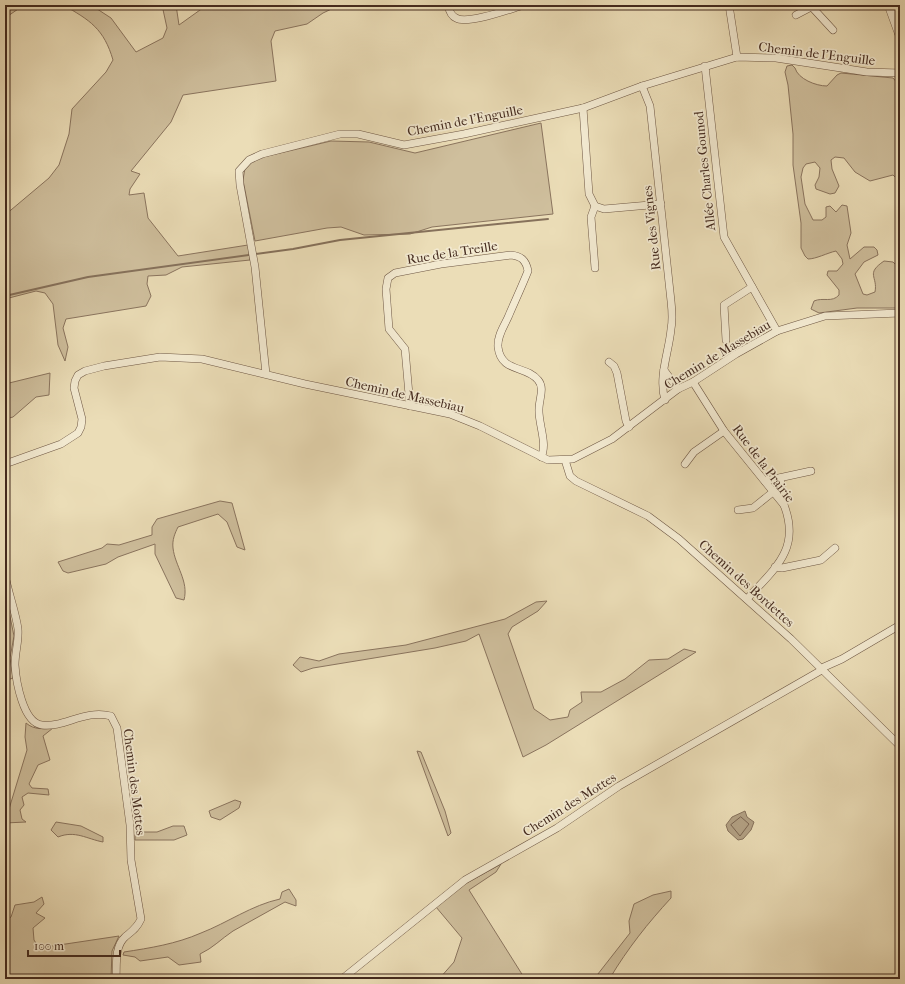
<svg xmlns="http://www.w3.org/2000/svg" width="905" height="984" viewBox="0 0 905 984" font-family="'IM FELL French Canon',serif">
<rect width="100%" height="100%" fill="#ebddb7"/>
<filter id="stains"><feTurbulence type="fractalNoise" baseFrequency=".005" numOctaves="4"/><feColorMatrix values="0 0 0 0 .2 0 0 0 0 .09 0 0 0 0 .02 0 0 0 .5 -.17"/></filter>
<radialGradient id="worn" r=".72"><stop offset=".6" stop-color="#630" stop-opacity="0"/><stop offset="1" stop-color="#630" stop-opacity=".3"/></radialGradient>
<g fill="#cfbf9d" stroke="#8a745e">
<polygon points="5,5 24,5 5,18"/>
<path d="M63 5H91L111 18 136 52 163 38 167 28 162 5H176L179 25 207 5H340L323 13 307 24 275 31 271 41 276 81 183 95 171 122 131 171 140 174 130 189 129 195 144 193 148 218 178 256 248 245 250 260 182 267 166 275 148 276 147 284 151 296 146 306 66 319 63 328 68 347 65 361 58 345 53 304 45 293 36 291 5 299V215L49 178 59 165 69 134 72 109 106 72 113 60C104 29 90 20 63 5Z"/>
<path d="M792 65 795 68C798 79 816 86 827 86L837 75 841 73 893 78 900 86V197L896 178 893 175 870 181 855 172 844 158 835 157 831 160 832 169 839 186 835 193 830 194 816 189 815 185 819 177 820 168 815 162 806 164 803 168 801 177 805 204 813 220H822L826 217V207L830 206 836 212 842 205 847 206 851 233 847 245 850 259 864 247H874L877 250 878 255 864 262 855 274 863 294 867 295 875 292C878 276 865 274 884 261L893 262 900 269V308H857L819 313 811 309 814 301C823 297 832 303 839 295V290L827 275 828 271H837L843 264 842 259 836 251C827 253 816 259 808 259L805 256 801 248V223L793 165V134L788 85 785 72 787 66Z"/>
<polygon points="541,123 553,214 432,227 410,234 364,235 341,227 327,228 255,241 243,180 245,168 251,160 331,141 369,142 415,153"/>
<polygon points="50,373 49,395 36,397 13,417 5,419 5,384"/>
<path d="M220 501 232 503 245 550 237 547 227 522 218 514 178 527C175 533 172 540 173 548 175 566 189 581 184 600L176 598 155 554V544L118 557 106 564 68 573 63 571 58 562 102 548 107 544 119 545 152 535V527L157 519Z"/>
<polygon points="5,592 14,636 10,658 13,678 5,681"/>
<polygon points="547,601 538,611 512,627 508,634 534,709 550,720 568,717 570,710 582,702 581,692 601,692 625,679 649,660 668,659 684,649 696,652 546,745 523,757 479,634 466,641 435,648 313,668 301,672 293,665 300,657 319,661 339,654 406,645 505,619 536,602"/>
<path d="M26 723C34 730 44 729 53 728L43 736 50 760 38 765 29 784 32 788 48 789 49 795 28 793 22 797 24 805 20 810 22 819 26 822 5 823V811L9 809 27 750 25 737Z"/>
<polygon points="417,751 421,752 445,811 451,833 448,836"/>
<polygon points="235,800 241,802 239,808 220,820 211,817 209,811"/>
<path d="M56 822 81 826 103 837V842C87 839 75 830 58 837L51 830Z"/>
<polygon points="173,826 184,826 187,835 174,840 135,840 135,832 157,832"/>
<polygon points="501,864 496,872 469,890 525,979 439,979 454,962 462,938 436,907 465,884"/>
<path d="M289 889 296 900V906L285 902C268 912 250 921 233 931 221 939 213 948 200 954L201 962 179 965 168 957 140 961 135 957 123 955 124 952C150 948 176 944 201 933 227 923 252 905 280 899L282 892Z"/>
<path d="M671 891V898C648 923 628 948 610 978L594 979 630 933 629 921 634 904 653 895Z"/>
<polygon points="42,897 44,904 36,913 45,918 33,928 34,940 39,948 119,936 112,951 111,979 5,979 5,921 11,917 15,905 34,902"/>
</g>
<polygon fill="#b2a083" stroke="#86715b" points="745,811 747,817 754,822 751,830 743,839 738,840 728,831 726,825 732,817"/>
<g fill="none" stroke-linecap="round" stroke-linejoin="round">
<polygon stroke="#7b6550" stroke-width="1" points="741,817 749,824 740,836 731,825"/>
<polyline stroke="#86715b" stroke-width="2" points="5,296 88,277 293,249 340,240 548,219"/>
<g stroke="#6e5744" stroke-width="8">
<g id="minor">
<path d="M448 5C449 10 451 16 456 18 468 25 510 9 524 5"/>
<polyline points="729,5 737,57"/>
<polyline points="810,5 833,30"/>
<polyline points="888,5 900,38"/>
<polyline points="894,5 900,26"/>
<polyline points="796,15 815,5"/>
<polyline points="705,66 724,237 777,331"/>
<path d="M642 86 650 106 671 301C672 310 673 319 671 329 669 352 658 377 665 400"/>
<polyline points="583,108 589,194 595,206 604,209 661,204"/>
<polyline points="595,206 591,217 595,268"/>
<polyline points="726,340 724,305 752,287"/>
<polyline points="609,362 614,366 617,373 626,421 629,427"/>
<polyline points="664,370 678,389"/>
<polyline points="266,374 255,267 240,185 239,171 249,160 262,154 340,134 358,134 404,145 464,134 583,108 642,86 737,57 776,58 867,72 900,73"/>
<path d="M693 382 724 431 784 505C801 549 775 568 747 599"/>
<path d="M410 406 405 349 389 329 386 289 388 278 395 273 441 264 511 255C521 256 526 260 528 271 522 286 515 301 509 315 505 325 497 335 498 347 501 373 526 365 538 380 545 388 539 399 539 409 538 423 548 444 541 457"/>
<polyline points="565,460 570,476 576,481 648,516 679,539 791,639 900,746"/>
<polyline points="5,464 61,444 78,433 81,427 82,419 74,388 75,381 78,375 85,371 104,366 160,357 202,359 305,384 450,414 480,426 548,460 573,459 612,439 678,389 693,382 736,354 777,331 825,316 900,313"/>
<polyline points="685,464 694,452 724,431"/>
<polyline points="780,478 784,505"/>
<polyline points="765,481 811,471"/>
<polyline points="738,510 753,508 773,492"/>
<polyline points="775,567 782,568 821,560 835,548"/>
<path d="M5 575C8 592 16 613 18 629 19 641 15 652 15 665 16 681 23 723 42 725 64 728 85 709 111 716L117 728 130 825 131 860 141 919C137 928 132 931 125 937 114 947 117 966 116 979"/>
<polyline points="342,979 465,880 557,828 619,786 820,671 824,667 842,659 900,625"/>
</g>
</g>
<use href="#minor" stroke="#f2e9d0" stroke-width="7"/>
</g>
<g text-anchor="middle" stroke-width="3.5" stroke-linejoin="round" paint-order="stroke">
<g font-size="13" fill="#442a1e" stroke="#f2e9d0">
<text transform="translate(817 53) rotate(7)" y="5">Chemin de l'Enguille</text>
<text transform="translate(465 120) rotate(-11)" y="5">Chemin de l'Enguille</text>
<text transform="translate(704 171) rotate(-96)" y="5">Allée Charles Gounod</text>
<text transform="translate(651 228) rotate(-96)" y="5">Rue des Vignes</text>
<text transform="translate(452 252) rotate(-9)" y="5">Rue de la Treille</text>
<text transform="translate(717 354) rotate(-31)" y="5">Chemin de Massebiau</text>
<text transform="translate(405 394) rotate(13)" y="5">Chemin de Massebiau</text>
<text transform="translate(764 463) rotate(53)" y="5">Rue de la Prairie</text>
<text transform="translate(747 583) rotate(42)" y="5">Chemin des Bordettes</text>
<text transform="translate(135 782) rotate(83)" y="5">Chemin des Mottes</text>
<text transform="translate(569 804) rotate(-32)" y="5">Chemin des Mottes</text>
</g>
</g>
<rect width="905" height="984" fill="none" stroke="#ebddb7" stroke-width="20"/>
<rect x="6" y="6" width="893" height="972" fill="none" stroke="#442a1e" stroke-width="2"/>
<rect x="10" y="10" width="885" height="964" fill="none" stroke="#442a1e"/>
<path d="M28 950v6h92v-6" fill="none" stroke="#442a1e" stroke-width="2"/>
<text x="34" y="950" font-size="12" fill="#442a1e" stroke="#f2e9d0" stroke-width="3" paint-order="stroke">100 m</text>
<rect width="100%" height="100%" filter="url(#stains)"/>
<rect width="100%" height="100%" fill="url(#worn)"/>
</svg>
